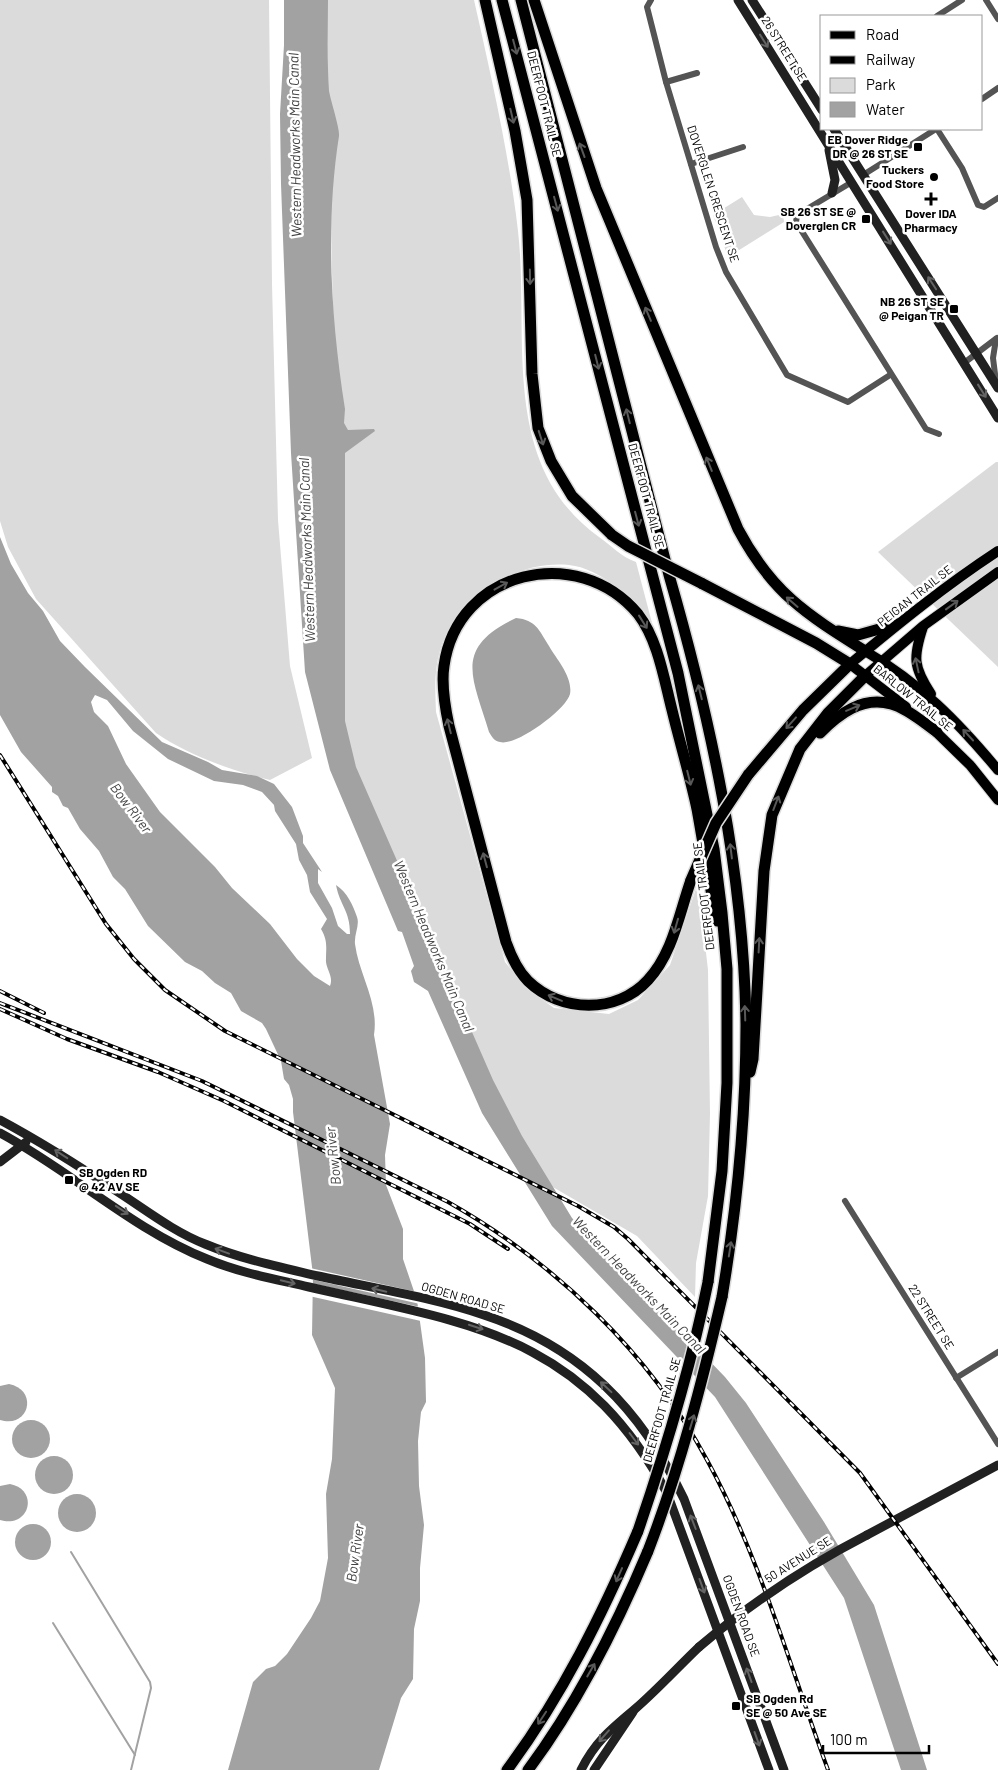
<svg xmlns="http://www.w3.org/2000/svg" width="998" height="1770" viewBox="0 0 998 1770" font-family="Barlow,sans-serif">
<rect width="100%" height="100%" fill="#fff"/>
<g fill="#dbdbdb">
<path d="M269 0 272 284 278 520 290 666 312 758 270 780C230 770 190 756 156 733L36 599 8 547 0 521V0Z"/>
<path d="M328 0H474C491 76 509 153 518 231 530 337 498 464 599 537 612 546 621 557 636 562L652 623C634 599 600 568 569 565 522 561 478 586 453 625 449 631 444 637 442 644 434 667 435 688 436 712L505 962 527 989 554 1008 609 1014 638 1000 670 965 698 883 708 970 710 1114 708 1196 696 1263 695 1297 637 1236 539 1179 492 1093 343 745 328 98Z"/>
<polygon points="742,197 754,215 770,217 783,214 784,222 728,257 713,215"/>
<polygon points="996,462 998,462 998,667 878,552"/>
</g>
<g fill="#a2a2a2" fill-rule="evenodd">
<path d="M284 0H328C328 30 327 61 329 91 331 102 340 129 339 136 325 225 331 320 345 409L344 423 348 430 374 429 375 431 345 453V721L356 767 493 1080 522 1136 572 1218 725 1377 746 1403 824 1522 874 1605 927 1770H901L844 1598 715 1397 552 1226 482 1113 428 991 414 982 411 971 414 966 402 932 398 931 330 770 305 672 291 453 281 184 280 114 284 45Z"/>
<path d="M0 537 11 564 28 593 43 611 60 641 85 667 162 742 208 762 222 770 257 776 274 784 292 807 303 836V843L322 872 318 869V883L332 908 338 926 347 934H350C350 910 340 906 336 885 347 892 353 905 357 917 360 925 354 934 355 944 359 975 379 1002 374 1035L390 1124 385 1155 386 1185 403 1229V1259L417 1300 425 1358 426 1402 421 1412 418 1441 419 1486 424 1525 420 1568V1601L414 1629 413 1679 401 1698 379 1770H228L253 1682 266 1669 275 1666 287 1654 311 1618 320 1601 328 1558 326 1494 332 1459 335 1388 312 1335 313 1275 293 1112V1099L289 1085 284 1079 281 1061 266 1029 262 1023 241 1011 231 993 215 983 202 971 185 962 148 926 125 889 113 877 99 851 80 829 68 808 63 806 58 796 52 792V787L21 752 0 715ZM95 695 107 700 133 731 168 759 214 781 243 785 262 792 274 805 275 811 296 844 299 860 307 875 310 892 327 919 321 929C328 941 326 947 326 959 325 968 334 976 330 986L314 976 297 959 270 924 232 888 215 867 160 812 126 764 108 726 94 712 91 702Z"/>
<path d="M516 618C536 620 539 630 549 646 557 660 573 677 570 694 566 710 515 747 500 742 494 741 492 737 489 732 473 678 452 648 516 618Z"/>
<path d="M9 1384C39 1390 29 1429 0 1420V1386Z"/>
<circle cx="31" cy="1439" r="19"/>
<circle cx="54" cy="1475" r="19"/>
<path d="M10 1484C40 1490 29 1529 0 1520V1486Z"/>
<circle cx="77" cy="1513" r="19"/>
<circle cx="33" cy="1542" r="18"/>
</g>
<g fill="#fff">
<polygon points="310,1268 417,1292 420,1304 310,1279"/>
<polygon points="310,1283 420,1307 421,1321 309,1296"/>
</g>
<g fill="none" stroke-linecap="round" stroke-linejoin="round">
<g stroke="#a2a2a2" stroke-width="2">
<polyline points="71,1552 150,1682 151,1688 131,1770"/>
<polyline points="53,1623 135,1755"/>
</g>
<g stroke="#dbdbdb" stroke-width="12">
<g id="primary">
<path d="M923 627C913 657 913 667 931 694"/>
<path d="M865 651C920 683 958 722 998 770"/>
<polyline points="865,676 923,626 998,572"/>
<path d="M906 707 850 664C898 624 946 585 998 551"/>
<polyline points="931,727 970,765 998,800"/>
</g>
</g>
<g stroke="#dbdbdb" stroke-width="14">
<g id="highway">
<polyline points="485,0 515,131 527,200 532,374 538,428 551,461 572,496 612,535"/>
<polyline points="502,0 678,673 714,849 722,913 727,969 727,1083 722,1171 708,1282"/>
<path d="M521 0 669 575C711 721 744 873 746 1025 746 1117 737 1207 722 1297"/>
<path d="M534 0 596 188 738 529C772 593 806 614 865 651"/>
<polyline points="701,583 816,643 850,664 803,710 748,775"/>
<polyline points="838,631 858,635 897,624"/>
<path d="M820 733C839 714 862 696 891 704 907 708 924 723 937 732"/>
<path d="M691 880C679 914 673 953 648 980 617 1014 561 1013 528 981 518 971 511 956 506 942L449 726C445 707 441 685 444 666 457 570 578 542 638 614 658 640 664 679 672 710 680 743 690 776 697 809 704 847 709 884 717 921"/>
<polyline points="750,1072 753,1059 764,871 772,815 800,749 828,713 865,676"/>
<path d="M507 1770C562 1696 602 1615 638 1531"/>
<path d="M528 1770C578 1703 616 1627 648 1551"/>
</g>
</g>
<g stroke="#545454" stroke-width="6">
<polyline points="651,0 647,7 666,82 716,247 726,272 787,375 848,402 890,375"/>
<polyline points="986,0 998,19"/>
<polyline points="937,16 962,0"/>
<polyline points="666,82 697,73"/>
<polyline points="982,99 998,88"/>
<polyline points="937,129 962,168 978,205 984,207 998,198"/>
<polyline points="691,164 743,147"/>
<polyline points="863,175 936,129"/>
<polyline points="852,182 797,215 796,222 926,429 939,434"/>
<polyline points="964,363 997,338"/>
<polyline points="996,382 993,358 996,339"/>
<polyline points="845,1201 998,1444"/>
<polyline points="956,1378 998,1352"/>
</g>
<g stroke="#212121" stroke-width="9">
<polyline points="738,0 998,418"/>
<polyline points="752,0 822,110"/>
<polyline points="834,129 998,388"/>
<polyline points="829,150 835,180 832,193"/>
<path d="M0 1120C41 1142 79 1166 118 1192 146 1210 174 1232 205 1244 241 1259 280 1267 318 1276 373 1288 431 1297 484 1315 581 1347 641 1409 684 1499L784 1770"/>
<path d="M0 1133C71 1171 132 1229 207 1259 240 1273 275 1279 309 1287 470 1324 580 1333 667 1493L769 1770"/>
<polyline points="0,1162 26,1142"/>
<polyline points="867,1535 998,1465"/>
<path d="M581 1770C595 1742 611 1729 635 1709 657 1690 678 1667 699 1647"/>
<polyline points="594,1770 633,1712"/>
</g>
<use href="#primary" stroke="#000" stroke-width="10"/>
<use href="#highway" stroke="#000" stroke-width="11"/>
<g stroke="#000" stroke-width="4">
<g id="rail">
<polyline points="0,755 106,924 134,959 165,990 225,1031 578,1206 614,1227 628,1239 860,1473 998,1664"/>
<polyline points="0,991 44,1013"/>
<path d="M0 1003 202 1081 448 1202C554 1262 649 1352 707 1460 760 1557 790 1667 828 1770"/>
<polyline points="0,1009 67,1039 158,1072 224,1101 470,1224 508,1249"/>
</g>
</g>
<use href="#rail" stroke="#fff" stroke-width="2" stroke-dasharray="5.5" stroke-linecap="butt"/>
<g stroke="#dbdbdb" stroke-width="14" stroke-linecap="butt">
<g id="highway-bridge">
<polyline points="612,535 628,546 701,583"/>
<polyline points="691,880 716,823 748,775"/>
<path d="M638 1531C666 1449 691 1367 708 1282"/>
<path d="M648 1551C680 1468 702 1383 722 1297"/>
</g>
</g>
<path stroke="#212121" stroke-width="9" d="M699 1647C751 1603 807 1566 867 1535"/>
<use href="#highway-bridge" stroke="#000" stroke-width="11"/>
</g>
<defs><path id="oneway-shaft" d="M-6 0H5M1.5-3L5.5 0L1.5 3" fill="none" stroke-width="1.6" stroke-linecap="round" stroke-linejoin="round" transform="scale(1.25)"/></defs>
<g stroke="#646464">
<use href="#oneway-shaft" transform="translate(764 41) rotate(58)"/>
<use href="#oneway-shaft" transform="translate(887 238) rotate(58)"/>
<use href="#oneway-shaft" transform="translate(932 283) rotate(-123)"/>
<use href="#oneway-shaft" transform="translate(982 391) rotate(58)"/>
<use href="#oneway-shaft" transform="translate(61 1154) rotate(-147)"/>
<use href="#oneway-shaft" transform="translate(122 1210) rotate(34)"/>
<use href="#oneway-shaft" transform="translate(222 1251) rotate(-160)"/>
<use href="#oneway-shaft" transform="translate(288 1282) rotate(13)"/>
<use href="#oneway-shaft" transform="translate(379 1290) rotate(-167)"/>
<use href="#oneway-shaft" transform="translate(476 1327) rotate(18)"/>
<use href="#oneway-shaft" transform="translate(606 1387) rotate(-137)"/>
<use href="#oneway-shaft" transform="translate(634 1439) rotate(53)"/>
<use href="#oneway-shaft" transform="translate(693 1522) rotate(-111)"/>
<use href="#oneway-shaft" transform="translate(702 1586) rotate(70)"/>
<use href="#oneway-shaft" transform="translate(749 1675) rotate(-110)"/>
<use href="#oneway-shaft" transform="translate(604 1736) rotate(131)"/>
<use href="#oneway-shaft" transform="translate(757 1739) rotate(70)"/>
</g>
<g stroke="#595959">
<use href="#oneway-shaft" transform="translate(515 47) rotate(75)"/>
<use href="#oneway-shaft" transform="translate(512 116) rotate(77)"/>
<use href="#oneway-shaft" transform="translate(582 150) rotate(-110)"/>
<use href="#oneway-shaft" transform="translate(556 204) rotate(75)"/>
<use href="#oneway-shaft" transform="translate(530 277) rotate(89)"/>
<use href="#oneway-shaft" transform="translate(648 314) rotate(-113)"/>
<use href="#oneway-shaft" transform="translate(597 362) rotate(76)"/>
<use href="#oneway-shaft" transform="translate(628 416) rotate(-104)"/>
<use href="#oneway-shaft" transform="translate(541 438) rotate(72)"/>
<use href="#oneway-shaft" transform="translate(709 464) rotate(-112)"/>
<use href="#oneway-shaft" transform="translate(637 519) rotate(75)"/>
<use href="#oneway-shaft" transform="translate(501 586) rotate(-29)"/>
<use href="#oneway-shaft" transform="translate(792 602) rotate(-139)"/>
<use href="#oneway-shaft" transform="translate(952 605) rotate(-36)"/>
<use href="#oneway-shaft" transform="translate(643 622) rotate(58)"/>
<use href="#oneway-shaft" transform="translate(917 665) rotate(-102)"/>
<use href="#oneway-shaft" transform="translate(700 692) rotate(-104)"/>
<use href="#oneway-shaft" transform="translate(853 708) rotate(-23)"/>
<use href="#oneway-shaft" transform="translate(791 723) rotate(132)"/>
<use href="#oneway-shaft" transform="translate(449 726) rotate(-104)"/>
<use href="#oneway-shaft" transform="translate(968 735) rotate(-133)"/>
<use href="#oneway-shaft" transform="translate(689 778) rotate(76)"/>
<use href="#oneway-shaft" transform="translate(776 803) rotate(-69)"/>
<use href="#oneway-shaft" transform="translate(731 851) rotate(-97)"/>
<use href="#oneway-shaft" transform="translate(485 860) rotate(-105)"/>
<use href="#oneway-shaft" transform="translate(676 926) rotate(106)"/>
<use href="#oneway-shaft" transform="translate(759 945) rotate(-87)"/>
<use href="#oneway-shaft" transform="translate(555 998) rotate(-157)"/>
<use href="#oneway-shaft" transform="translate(745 1013) rotate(-92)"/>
<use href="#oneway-shaft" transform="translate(730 1249) rotate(-81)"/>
<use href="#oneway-shaft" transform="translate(692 1422) rotate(-73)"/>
<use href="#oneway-shaft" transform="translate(619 1575) rotate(114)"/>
<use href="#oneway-shaft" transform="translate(591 1670) rotate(-60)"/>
<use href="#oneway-shaft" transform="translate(542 1718) rotate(123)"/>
</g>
<g fill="#000" stroke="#fff" stroke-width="2">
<rect x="913" y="142" width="10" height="10" rx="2.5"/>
<circle cx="934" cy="177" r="5"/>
<path d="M928.5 191.5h5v5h5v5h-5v5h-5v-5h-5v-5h5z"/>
<rect x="861" y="214" width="10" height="10" rx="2.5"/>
<rect x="949" y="304" width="10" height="10" rx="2.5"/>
<rect x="64" y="1175" width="10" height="10" rx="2.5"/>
<rect x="731" y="1701" width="10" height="10" rx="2.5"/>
</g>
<g text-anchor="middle" stroke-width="5" stroke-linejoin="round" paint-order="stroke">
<g font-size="12" fill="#000" stroke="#fff">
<text transform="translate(784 49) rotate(58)" y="4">26 STREET SE</text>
<text transform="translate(544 104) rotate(76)" y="4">DEERFOOT TRAIL SE</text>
<text transform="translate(713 194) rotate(72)" y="4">DOVERGLEN CRESCENT SE</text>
<text transform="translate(646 496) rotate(75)" y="4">DEERFOOT TRAIL SE</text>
<text transform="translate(915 596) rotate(-38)" y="4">PEIGAN TRAIL SE</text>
<text transform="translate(913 698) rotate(39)" y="4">BARLOW TRAIL SE</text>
<text transform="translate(704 896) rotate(-97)" y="4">DEERFOOT TRAIL SE</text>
<text transform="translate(463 1298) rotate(16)" y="4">OGDEN ROAD SE</text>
<text transform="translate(931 1317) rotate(58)" y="4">22 STREET SE</text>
<text transform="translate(662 1410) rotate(-74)" y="4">DEERFOOT TRAIL SE</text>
<text transform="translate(798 1560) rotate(-32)" y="4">50 AVENUE SE</text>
<text transform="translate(741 1616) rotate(70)" y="4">OGDEN ROAD SE</text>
</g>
<g font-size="12" font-weight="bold" fill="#000" stroke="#fff" text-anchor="end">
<text x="908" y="144">EB Dover Ridge<tspan x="908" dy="14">DR @ 26 ST SE</tspan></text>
<text x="924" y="174">Tuckers<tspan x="924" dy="14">Food Store</tspan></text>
<text x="856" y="216">SB 26 ST SE @<tspan x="856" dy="14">Doverglen CR</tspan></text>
<text x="931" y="218" text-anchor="middle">Dover IDA<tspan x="931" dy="14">Pharmacy</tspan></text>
<text x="944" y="306">NB 26 ST SE<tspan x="944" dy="14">@ Peigan TR</tspan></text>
<text x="79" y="1177" text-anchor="start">SB Ogden RD<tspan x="79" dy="14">@ 42 AV SE</tspan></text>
<text x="746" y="1703" text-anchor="start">SB Ogden Rd<tspan x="746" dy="14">SE @ 50 Ave SE</tspan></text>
</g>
<g font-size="14" font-style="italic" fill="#434343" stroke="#fff">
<text transform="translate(295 145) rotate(-91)" y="5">Western Headworks Main Canal</text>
<text transform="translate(307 550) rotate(-92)" y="5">Western Headworks Main Canal</text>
<text transform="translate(131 808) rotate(53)" y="5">Bow River</text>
<text transform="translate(434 946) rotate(67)" y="5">Western Headworks Main Canal</text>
<text transform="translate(333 1156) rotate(-96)" y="5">Bow River</text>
<text transform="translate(639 1285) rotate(46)" y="5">Western Headworks Main Canal</text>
<text transform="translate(355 1553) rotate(-82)" y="5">Bow River</text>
</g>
</g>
<rect x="820" y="15" width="162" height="115" fill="#ffffff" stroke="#999999"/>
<rect x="830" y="31" width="25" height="8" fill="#000000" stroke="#999999"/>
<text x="866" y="40" font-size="15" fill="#000000">Road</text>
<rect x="830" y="56" width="25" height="8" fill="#000000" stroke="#999999"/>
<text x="866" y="65" font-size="15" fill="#000000">Railway</text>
<rect x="830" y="78" width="25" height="15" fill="#dbdbdb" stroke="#999999"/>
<text x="866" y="90" font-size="15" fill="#000000">Park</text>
<rect x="830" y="102" width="25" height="15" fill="#a2a2a2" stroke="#999999"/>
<text x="866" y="115" font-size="15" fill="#000000">Water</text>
<path d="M823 1745v8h106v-8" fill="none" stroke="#000000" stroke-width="2.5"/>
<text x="830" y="1745" font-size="15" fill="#000000" stroke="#ffffff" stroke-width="4" paint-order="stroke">100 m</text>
</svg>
